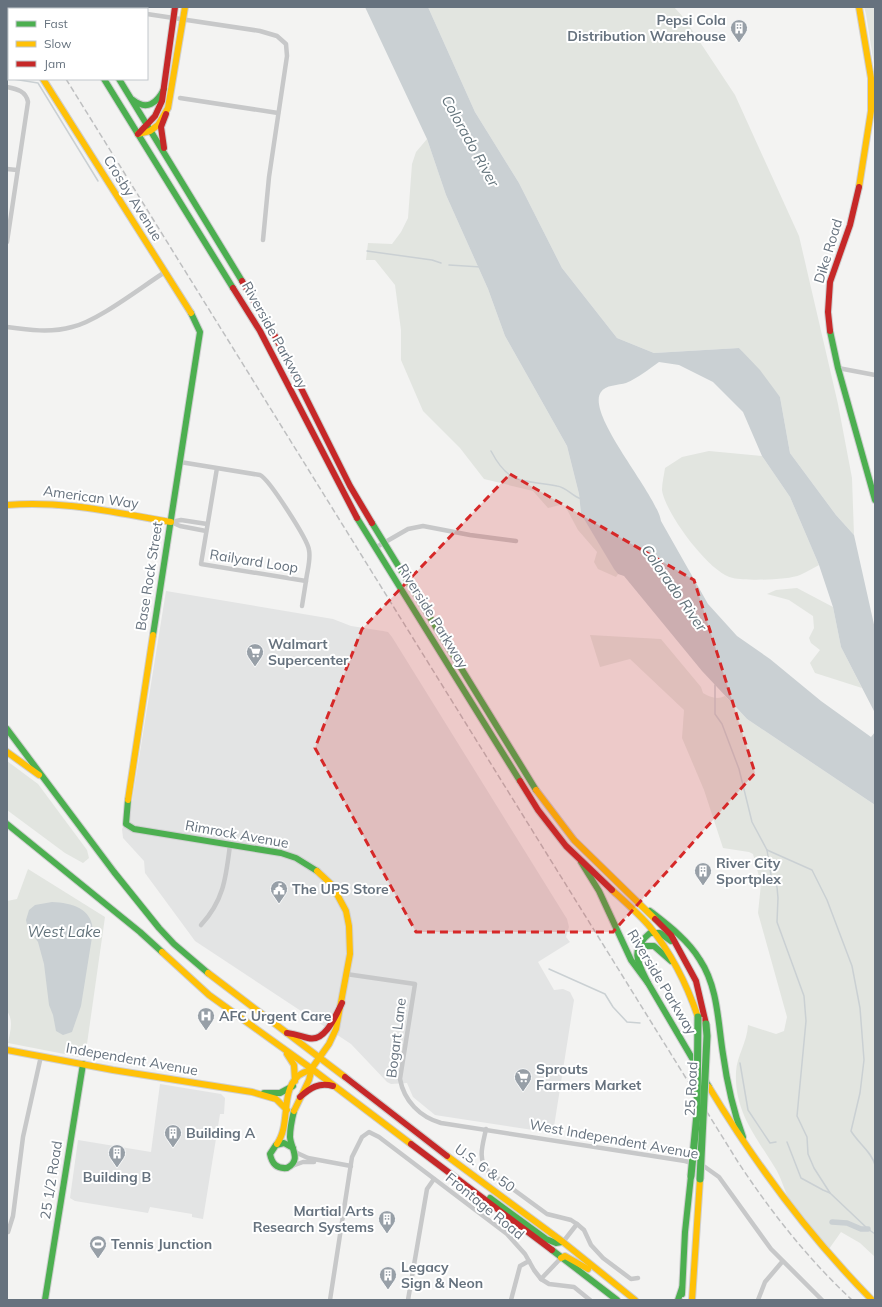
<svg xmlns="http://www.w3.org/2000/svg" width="882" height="1307" viewBox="0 0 882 1307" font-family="Mulish,sans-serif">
<rect width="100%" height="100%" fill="#f3f3f2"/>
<g fill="#e3e4e4">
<polygon points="166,591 333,619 351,626 383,631 388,632 392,637 567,919 569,927 566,937 570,942 538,962 554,990 563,989 570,992 574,1000 553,1133 435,1115 413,1097 407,1083 391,1084 387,1082 351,1044 195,941 145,873 144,861 123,838 122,829 130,814"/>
<polygon points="160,1084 221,1094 225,1098 224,1114 220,1114 203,1219 192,1217 192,1214 150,1207 148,1213 75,1201 70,1198 78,1140 151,1152"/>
</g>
<g fill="#e2e5e0">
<polygon points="428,7 674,7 684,18 735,95 799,236 838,404 852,478 854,535 836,515 790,453 780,397 739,348 654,353 617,338 562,268 519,183 475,112"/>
<polygon points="864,7 875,7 875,71 866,14"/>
<polygon points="427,139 446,195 488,289 505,336 567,446 579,494 581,514 618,574 616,577 598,569 594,562 597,552 578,530 564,504 548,508 533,491 484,479 460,448 423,411 401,360 401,330 395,285 375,260 366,260 368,243 392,244 401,232 408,218 412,164 416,152"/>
<path d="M709 451 762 456 790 497 819 565C813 568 807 572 800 575 789 580 746 581 733 578 710 574 665 513 662 490 662 483 664 475 665 468L682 457Z"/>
<polygon points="797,588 833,607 841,647 862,688 815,673 810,663 820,650 811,643 809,638 814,628 813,616 789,600 767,594 776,590"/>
<path d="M590 635 661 639 701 687 703 693C710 697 717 700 725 696L747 719 875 805V1257L860 1243 841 1232 829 1249C818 1235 797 1215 789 1199 784 1190 782 1180 777 1171 758 1139 734 1113 736 1072 737 1055 747 1043 748 1025L776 1034 784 1031 787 1017 758 913 761 884 753 854 749 852 723 848 704 790 682 738 684 710 630 659 600 667Z"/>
<polygon points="7,761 38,784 87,850 89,858 83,863 65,853 7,810"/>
<path d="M28 869 105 917 85 1058 8 1043C10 1032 14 1021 7 1011V901L17 899Z"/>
</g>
<g fill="#cad0d3">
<path d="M365 7H428L475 112 519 183 562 268 617 338 654 353 739 348 760 370 780 397 790 453 836 515 854 535 875 629V713L841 647 833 607 819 565 790 497 762 456 743 412 713 382 679 365 659 362C649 369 638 378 626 383 619 385 605 385 601 392 585 414 657 494 661 521L708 604 737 636 770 659 821 701 871 737 875 732V805L747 719 702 671 624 576 618 574 614 569 581 514 579 494 567 446 505 336 488 289 446 195 427 139Z"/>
<path d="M52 902C72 903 92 908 93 931L81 1006 72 1032 63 1035 56 1031 53 1015 49 1005 44 964 38 942 28 929 26 920 29 910 35 905Z"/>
</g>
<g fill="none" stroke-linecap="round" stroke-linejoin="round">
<g stroke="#cad0d3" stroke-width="1.5">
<polyline points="7,78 9,78"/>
<polyline points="13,79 38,83 98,181"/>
<polyline points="367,251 432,260 441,263"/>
<polyline points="449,265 481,267"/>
<path d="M491 451C510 487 523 479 557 486 566 487 572 496 581 499"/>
<path d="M715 685V714L722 724 739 769 752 822 767 850 812 870 827 900 852 966 860 1008 864 1060 860 1093 851 1131C858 1143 872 1152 875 1165"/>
<polyline points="767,850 771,875 777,887 778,898 777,922 804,996 806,1021 797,1116 807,1137 808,1154 814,1168 830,1193"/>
<polyline points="549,969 605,994 613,1007 627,1022 640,1023"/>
<polyline points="740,1063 748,1110 770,1143 776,1142"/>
<polyline points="787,1142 801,1178 823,1190 830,1193 868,1229 875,1234"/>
</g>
<polyline stroke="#cad0d3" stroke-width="5.5" points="832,1222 847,1223 861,1229 868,1229"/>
<g stroke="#cfcfd0" stroke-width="8">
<g id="fast">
<polyline points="62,7 63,9"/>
<polyline points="7,20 9,24"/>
<polyline points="104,79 233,288"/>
<polyline points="119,79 242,281"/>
<path d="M133 100C147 111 157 103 164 89"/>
<polyline points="830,331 838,368 875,500"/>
<polyline points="357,518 520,781"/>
<polyline points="372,523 536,790"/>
<polyline points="153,635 200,332 191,313"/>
<polyline points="7,729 114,872 159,928 174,944 208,973"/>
<polyline points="128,800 126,824 134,829 281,853 296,858 317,871"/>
<polyline points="7,824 140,932 162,952"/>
<polyline points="581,862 599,891 631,960 648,983 709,1087"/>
<path d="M650 911C668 925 688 940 700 960 718 987 718 1023 723 1054 727 1083 733 1110 743 1137"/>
<polyline points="639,946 654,946 671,961"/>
<path d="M648 983C638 963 629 950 650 933H660L671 941"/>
<polyline points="264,1093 280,1093 293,1086"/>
<path d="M293 1148 284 1143 276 1145 270 1154C272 1164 277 1169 287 1168 302 1160 291 1149 290 1137 290 1128 292 1119 294 1111"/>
<polyline points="490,1198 546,1239 556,1243 562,1242"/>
<polyline points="552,1250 617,1300"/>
<polyline points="682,1294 685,1232 691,1176"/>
<polyline points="45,1300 83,1064"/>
<polyline points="678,1300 682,1288"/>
</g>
</g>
<g stroke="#cfcfd0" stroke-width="8">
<g id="slow">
<polyline points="43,79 191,313"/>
<polyline points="138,134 150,131 158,125 168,108 185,7"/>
<polyline points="859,187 871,111 871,78 859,7"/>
<path d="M7 505C63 500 116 513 171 522"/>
<polyline points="7,752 39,775"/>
<polyline points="536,790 574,840 655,919"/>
<polyline points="128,800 153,635"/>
<path d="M612 890C625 902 639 914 650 927 672 954 687 985 698 1017"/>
<polyline points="162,952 209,995 312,1069 411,1144"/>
<polyline points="208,973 345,1077"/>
<polyline points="7,1050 113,1070 252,1092 276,1099 287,1110"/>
<polyline points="287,1054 294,1065 295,1081"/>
<path d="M709 1087C756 1165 808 1235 872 1300"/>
<polyline points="294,1111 309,1080 312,1068 329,1044 336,1029 350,954 349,926 346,911 332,885 317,871"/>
<path d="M277 1144C291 1124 280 1093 298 1076 301 1073 308 1071 312 1069"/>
<polyline points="447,1156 563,1242 635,1300"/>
<polyline points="561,1258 565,1256 588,1269"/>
<polyline points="692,1300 700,1179"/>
</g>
</g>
<g stroke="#cfcfd0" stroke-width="8">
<g id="jam">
<polyline points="73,7 74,9"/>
<polyline points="138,134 155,116 162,101 175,7"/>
<polyline points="164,148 161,127 166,114"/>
<polyline points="242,281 275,336 350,486 372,523"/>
<polyline points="233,288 260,331 357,518"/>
<polyline points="830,331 828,312 830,282 850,225 859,187"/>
<polyline points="520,781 538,810 566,846 612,890"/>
<polyline points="655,919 671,935 696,981 706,1024"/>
<path d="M287 1033C296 1034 300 1036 308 1038 325 1043 336 1015 342 1003"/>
<polyline points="345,1077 447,1156"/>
<path d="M300 1097C310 1088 319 1082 333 1086"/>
<polyline points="411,1144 552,1250"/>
</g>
</g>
<g stroke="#c7c8c9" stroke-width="4.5">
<polyline points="147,14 260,31 277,36 286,44 287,56 269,177 263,240"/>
<path d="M7 87C17 89 26 91 28 102L7 242"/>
<polyline points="180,98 278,113"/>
<polyline points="7,169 17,170"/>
<path d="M7 327C28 330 51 333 72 327 98 321 140 288 165 272"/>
<polyline points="838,368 875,375"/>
<path d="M180 462 260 475C269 479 308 540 309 550 311 560 307 571 306 581L201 564 217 468"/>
<polyline points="206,531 180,526 171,522 181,520 207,524"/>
<polyline points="375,548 408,529 423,526 470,535 516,541"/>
<polyline points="302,606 306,581"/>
<path d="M201 925C224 900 226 877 230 845"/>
<path d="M346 974 415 984 400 1079C404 1101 420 1117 441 1123L685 1161 705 1167 719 1177 771 1249 822 1300"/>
<path d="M486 1129C483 1144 477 1159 488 1171L547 1214 571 1220 577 1224 584 1230 591 1245 603 1258 631 1279 638 1278"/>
<polyline points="295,1152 308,1158 351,1166"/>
<polyline points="292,1166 303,1162 314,1162"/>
<polyline points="8,1232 13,1216 23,1137 41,1056"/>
<polyline points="563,1242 577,1224"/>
<polyline points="541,1279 561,1258"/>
<polyline points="330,1300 352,1157 362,1137 369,1132 379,1137 507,1234 525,1254 534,1270 541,1279 549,1284 574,1287 590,1300"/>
<polyline points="408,1300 427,1189 434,1179"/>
<polyline points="511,1300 520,1266 529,1261"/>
<polyline points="758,1300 765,1282 782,1262"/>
</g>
<use href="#fast" stroke="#4caf50" stroke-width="6"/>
<use href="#slow" stroke="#ffc107" stroke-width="6"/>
<use href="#jam" stroke="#c62828" stroke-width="6"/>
<g stroke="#bebfc0" stroke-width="1.5" stroke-dasharray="6 3" stroke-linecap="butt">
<polyline points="21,7 22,9"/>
<path d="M66 79 738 1162C771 1212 808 1259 852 1300"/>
</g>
<g stroke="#d0d0d1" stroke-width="9" stroke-linecap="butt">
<g id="fast-bridge">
<polyline points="691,1176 697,1114 698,1017"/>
<polyline points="700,1179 707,1036 706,1024"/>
</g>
</g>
<use href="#fast-bridge" stroke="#4caf50" stroke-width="7"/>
</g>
<path fill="#d62828" fill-opacity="0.2" stroke="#d62828" stroke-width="3" stroke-dasharray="8 5" stroke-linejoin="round" d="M510 474 694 580 755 773 613 932H416L315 748 362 629Z"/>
<defs>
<g id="building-pin" transform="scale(0.9)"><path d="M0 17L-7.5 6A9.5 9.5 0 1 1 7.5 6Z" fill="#979fa7" stroke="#fff"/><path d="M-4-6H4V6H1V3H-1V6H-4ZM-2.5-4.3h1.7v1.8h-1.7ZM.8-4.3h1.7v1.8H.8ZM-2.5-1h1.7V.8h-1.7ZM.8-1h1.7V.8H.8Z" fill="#fff"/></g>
<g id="supermarket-pin" transform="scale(0.9)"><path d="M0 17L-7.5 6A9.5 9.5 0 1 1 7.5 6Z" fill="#979fa7" stroke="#fff"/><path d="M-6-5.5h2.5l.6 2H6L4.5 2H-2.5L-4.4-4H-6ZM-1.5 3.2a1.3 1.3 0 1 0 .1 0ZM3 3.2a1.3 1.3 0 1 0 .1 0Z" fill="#fff"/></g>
<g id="civic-pin" transform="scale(0.9)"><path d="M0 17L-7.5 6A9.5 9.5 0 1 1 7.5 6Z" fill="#979fa7" stroke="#fff"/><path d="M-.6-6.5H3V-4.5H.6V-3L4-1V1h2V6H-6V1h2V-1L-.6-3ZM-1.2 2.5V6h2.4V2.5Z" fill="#fff"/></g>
<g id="hospital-pin" transform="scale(0.9)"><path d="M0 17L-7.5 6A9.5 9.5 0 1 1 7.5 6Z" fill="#979fa7" stroke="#fff"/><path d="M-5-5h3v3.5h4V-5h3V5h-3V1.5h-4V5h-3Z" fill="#fff"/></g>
<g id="stadium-pin" transform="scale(0.9)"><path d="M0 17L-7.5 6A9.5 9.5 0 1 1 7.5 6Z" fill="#979fa7" stroke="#fff"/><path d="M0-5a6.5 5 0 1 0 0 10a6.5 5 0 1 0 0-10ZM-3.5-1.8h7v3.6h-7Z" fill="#fff"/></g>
</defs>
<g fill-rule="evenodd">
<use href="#building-pin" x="739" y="28"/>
<use href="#supermarket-pin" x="255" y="652"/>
<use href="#building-pin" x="703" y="871"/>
<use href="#civic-pin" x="279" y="889"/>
<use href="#hospital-pin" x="206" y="1016"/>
<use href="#supermarket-pin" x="523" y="1077"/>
<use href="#building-pin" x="173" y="1133"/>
<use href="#building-pin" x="117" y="1153"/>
<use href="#building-pin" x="387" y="1219"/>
<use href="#stadium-pin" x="98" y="1244"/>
<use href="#building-pin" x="388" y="1275"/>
</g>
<g text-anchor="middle" stroke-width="4" stroke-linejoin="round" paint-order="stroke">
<g font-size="14" font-weight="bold" fill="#66727e" stroke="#fff" text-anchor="start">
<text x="726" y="25" text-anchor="end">Pepsi Cola<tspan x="726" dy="16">Distribution Warehouse</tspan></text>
<text x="268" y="649">Walmart<tspan x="268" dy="16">Supercenter</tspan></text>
<text x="716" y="868">River City<tspan x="716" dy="16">Sportplex</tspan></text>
<text x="292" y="894">The UPS Store</text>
<text x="219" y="1021">AFC Urgent Care</text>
<text x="536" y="1074">Sprouts<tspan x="536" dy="16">Farmers Market</tspan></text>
<text x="186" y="1138">Building A</text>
<text x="117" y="1182" text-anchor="middle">Building B</text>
<text x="374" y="1216" text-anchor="end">Martial Arts<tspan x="374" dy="16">Research Systems</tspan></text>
<text x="111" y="1249">Tennis Junction</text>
<text x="401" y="1272">Legacy<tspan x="401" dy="16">Sign &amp; Neon</tspan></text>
</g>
<g font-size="14" fill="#66727e" stroke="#fff">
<text transform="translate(133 198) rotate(58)" y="5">Crosby Avenue</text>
<text transform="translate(828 251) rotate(-73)" y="5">Dike Road</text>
<text transform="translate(275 335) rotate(61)" y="5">Riverside Parkway</text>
<text transform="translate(91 497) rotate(8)" y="5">American Way</text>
<text transform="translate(254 561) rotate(9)" y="5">Railyard Loop</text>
<text transform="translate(149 576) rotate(-81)" y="5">Base Rock Street</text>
<text transform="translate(433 616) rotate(58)" y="5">Riverside Parkway</text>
<text transform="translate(237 834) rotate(10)" y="5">Rimrock Avenue</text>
<text transform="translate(662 982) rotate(59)" y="5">Riverside Parkway</text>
<text transform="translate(396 1038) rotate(-83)" y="5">Bogart Lane</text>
<text transform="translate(132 1059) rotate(10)" y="5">Independent Avenue</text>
<text transform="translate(691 1089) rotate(-87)" y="5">25 Road</text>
<text transform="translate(614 1139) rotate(10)" y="5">West Independent Avenue</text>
<text transform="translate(485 1168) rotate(36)" y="5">U.S. 6 &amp; 50</text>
<text transform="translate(51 1180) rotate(-81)" y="5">25 1/2 Road</text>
<text transform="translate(485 1206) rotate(39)" y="5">Frontage Road</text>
</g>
<g font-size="15" font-style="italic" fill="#63737b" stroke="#fff">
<text transform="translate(470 141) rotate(61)" y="5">Colorado River</text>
<text transform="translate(674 588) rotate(55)" y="5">Colorado River</text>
<text x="64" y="937">West Lake</text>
</g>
</g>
<rect width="882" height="1307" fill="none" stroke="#66727e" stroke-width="16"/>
<rect x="8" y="8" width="140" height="72" fill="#ffffff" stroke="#c2c7cb"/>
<rect x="16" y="21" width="20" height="6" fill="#4caf50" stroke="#c2c7cb"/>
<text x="44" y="28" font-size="12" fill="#66727e">Fast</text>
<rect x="16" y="41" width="20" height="6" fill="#ffc107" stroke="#c2c7cb"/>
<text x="44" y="48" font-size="12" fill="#66727e">Slow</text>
<rect x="16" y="61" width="20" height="6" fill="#c62828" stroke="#c2c7cb"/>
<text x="44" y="68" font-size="12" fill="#66727e">Jam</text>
</svg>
